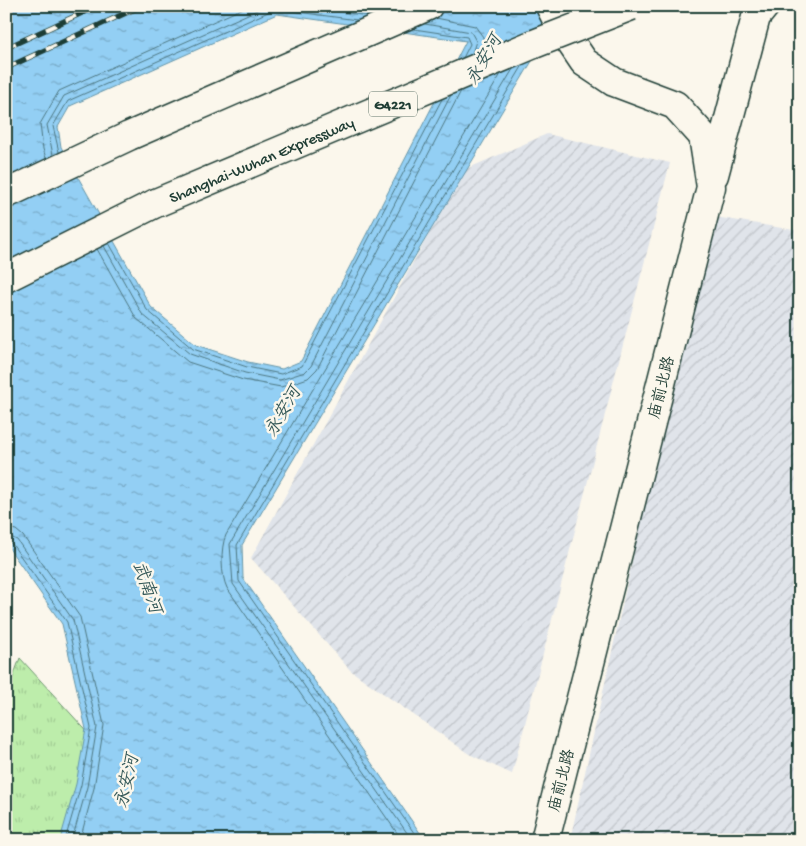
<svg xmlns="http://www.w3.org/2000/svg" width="806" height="846" viewBox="0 0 806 846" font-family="'Gochi Hand','LXGW WenKai TC',sans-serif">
<defs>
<pattern id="industrial-furrows" width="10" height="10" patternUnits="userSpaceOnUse" patternTransform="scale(1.25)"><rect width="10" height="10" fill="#e0e4ea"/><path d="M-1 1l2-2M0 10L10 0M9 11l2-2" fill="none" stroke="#c0c4c9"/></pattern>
<pattern id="park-tufts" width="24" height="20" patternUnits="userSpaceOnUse" patternTransform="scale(1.25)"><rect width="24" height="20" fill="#bdedab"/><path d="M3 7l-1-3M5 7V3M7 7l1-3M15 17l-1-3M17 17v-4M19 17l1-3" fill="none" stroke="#a2cc94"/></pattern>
<pattern id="water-ripples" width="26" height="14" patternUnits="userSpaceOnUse" patternTransform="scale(1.25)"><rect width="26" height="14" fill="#93cff4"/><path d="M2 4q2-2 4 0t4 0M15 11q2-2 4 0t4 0" fill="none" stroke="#77a9c6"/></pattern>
</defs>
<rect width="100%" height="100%" fill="#fbf7ec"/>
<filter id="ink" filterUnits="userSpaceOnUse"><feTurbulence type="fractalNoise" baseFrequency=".02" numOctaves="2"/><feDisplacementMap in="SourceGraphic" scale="10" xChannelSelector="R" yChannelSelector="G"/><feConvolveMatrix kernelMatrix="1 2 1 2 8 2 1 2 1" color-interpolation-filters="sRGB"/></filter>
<g filter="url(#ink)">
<g fill="url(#industrial-furrows)">
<polygon points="547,134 670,163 512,774 469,754 350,670 251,558 464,170"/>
<polygon points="709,216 800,231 800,840 570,840"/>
</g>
<polygon fill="url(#park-tufts)" stroke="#6e9570" points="20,658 186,840 6,840 6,696"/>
<path fill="url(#water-ripples)" stroke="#6595a7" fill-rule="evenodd" d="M6 6H565L242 545 243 578 425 840H60L76 784 86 729 62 624 6 544ZM277 14 466 41 301 361 282 369 248 362 196 345 151 307 61 147 58 127 70 106Z"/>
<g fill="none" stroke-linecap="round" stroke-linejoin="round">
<g stroke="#4d7781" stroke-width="1">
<polyline points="303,6 368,16"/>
<polyline points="436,18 475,26 483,37 483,49"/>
<polyline points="425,24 471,32 476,41 472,54"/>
<polyline points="414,29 467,37 470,44 463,58"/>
<polyline points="59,152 53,126 68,101 275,9 357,20"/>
<polyline points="53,155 47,125 64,96 266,6"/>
<polyline points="46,158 43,149 40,124 59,91 248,6"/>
<polyline points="109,243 147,310 193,349 247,367 281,374 302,366 442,99"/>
<polyline points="104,246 142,314 190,354 245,373 280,380 305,372 311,366 451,95"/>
<polyline points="97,249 136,318 188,362 243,380 281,387 308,378 317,369 461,91"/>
<polyline points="6,528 16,530 23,536 80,617 104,725 94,788 80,840"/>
<polyline points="6,535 17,540 73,620 97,727 87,787 72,840"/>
<polyline points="6,542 12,544 67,622 91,728 81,785 65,840"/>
<path d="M402 840 227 588C221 576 220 548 226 535L501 74"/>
<polyline points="412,840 233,584 230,544 513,69"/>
<polyline points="419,840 239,581 237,545 523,65"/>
</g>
<g stroke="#1f3d34" stroke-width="31">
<g id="secondary">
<polyline points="714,175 756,17 765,6"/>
<polyline points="545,840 711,187 703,136 675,105 614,82 584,62 561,28 550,6"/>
</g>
</g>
<g stroke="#1f3d34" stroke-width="31">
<g id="highway">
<polyline points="6,194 129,136 428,6"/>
<polyline points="6,278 156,203"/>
</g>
</g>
<use href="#secondary" stroke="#fbf7ec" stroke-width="28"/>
<use href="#highway" stroke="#fbf7ec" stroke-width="28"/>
<g stroke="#1f3d34" stroke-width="5.5">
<g id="rail">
<polyline points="6,48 97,6"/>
<polyline points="6,68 141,6"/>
</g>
</g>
<use href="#rail" stroke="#fbf7ec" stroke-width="4" stroke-dasharray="11" stroke-linecap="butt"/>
<g stroke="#1f3d34" stroke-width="31" stroke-linecap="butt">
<g id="highway-bridge">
<path id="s1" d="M156 203 534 44 631 6"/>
</g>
</g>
<use href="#highway-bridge" stroke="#fbf7ec" stroke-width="28"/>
</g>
</g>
<g text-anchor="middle" stroke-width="5" stroke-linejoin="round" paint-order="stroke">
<rect fill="#fbf7ec" stroke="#61756b" stroke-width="1" x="369" y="91.5" width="48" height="25" rx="4"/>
<g font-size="15" font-weight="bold" fill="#1f3d34">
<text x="393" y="109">G4221</text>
</g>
<g font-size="16" fill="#1f3d34" stroke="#fbf7ec">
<text dy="6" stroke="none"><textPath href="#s1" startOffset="114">Shanghai-Wuhan Expressway</textPath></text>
<text transform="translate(660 387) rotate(-76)" y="6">庙前北路</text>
<text transform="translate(560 780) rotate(-76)" y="6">庙前北路</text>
</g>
<g font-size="18" font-style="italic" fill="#365a5a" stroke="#fbf7ec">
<text transform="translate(483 59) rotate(-60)" y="6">永安河</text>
<text transform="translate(282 411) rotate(-60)" y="6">永安河</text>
<text transform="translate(148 587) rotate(70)" y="6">武南河</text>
<text transform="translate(126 781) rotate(-77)" y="6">永安河</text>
</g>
</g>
<rect width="806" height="846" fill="none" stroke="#fbf7ec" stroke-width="25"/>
<rect x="12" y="12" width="781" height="821" fill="none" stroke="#1f3d34" stroke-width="2" filter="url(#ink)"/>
</svg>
